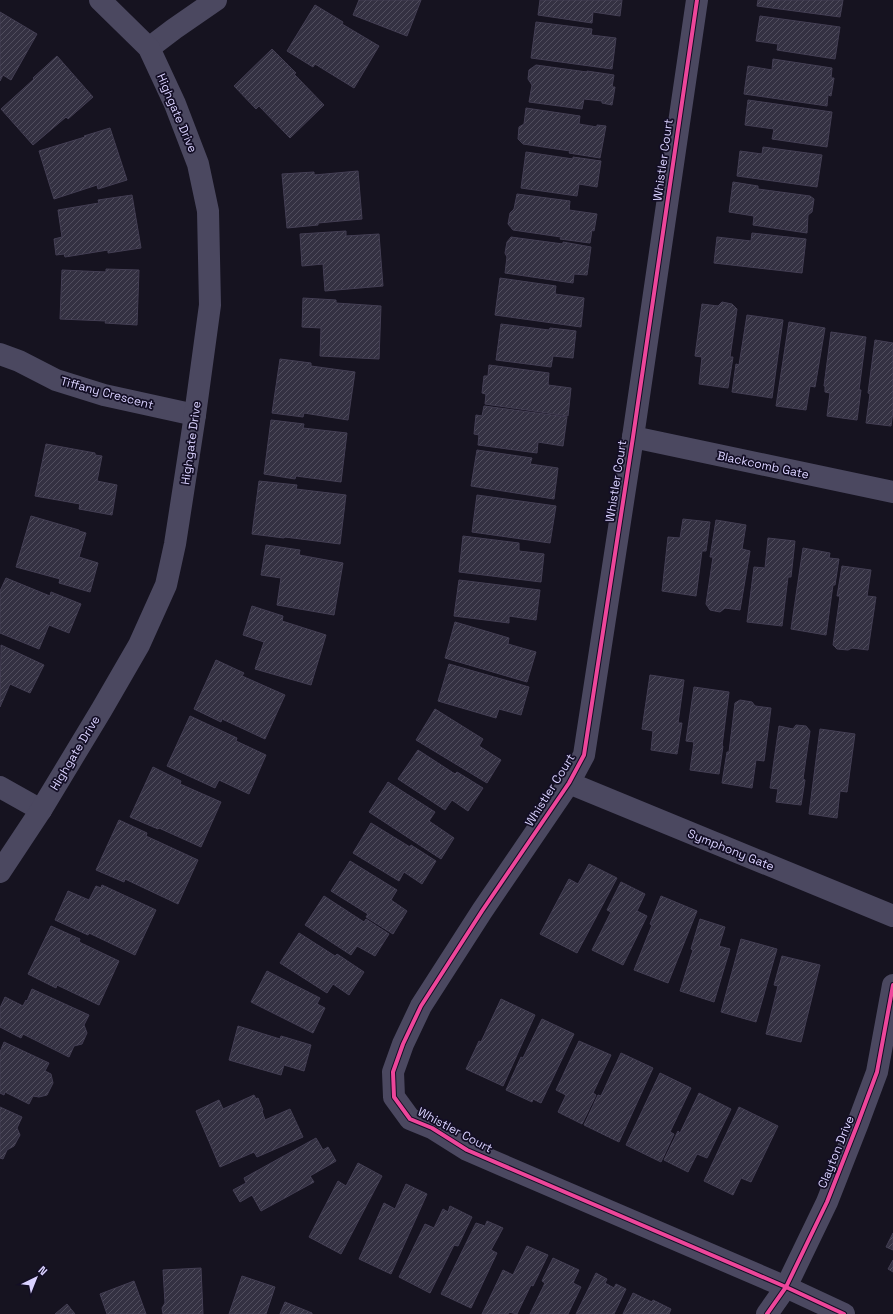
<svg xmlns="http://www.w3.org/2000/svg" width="893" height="1314" viewBox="0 0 893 1314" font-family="'Space Grotesk',sans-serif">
<defs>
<pattern id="building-hatch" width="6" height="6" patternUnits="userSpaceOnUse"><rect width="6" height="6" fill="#343142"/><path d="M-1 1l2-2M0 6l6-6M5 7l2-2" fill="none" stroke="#514e5e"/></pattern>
</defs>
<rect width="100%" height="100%" fill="#161320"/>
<g fill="url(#building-hatch)" stroke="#433e53">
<polygon points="359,0 421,0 407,36 353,15"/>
<polygon points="540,0 622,0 620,16 593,12 592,23 538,15"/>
<polygon points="758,0 843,0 840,17 757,6"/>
<polygon points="315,5 343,22 342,24 379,46 354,88 315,64 313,67 287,51"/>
<polygon points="0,12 37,34 11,80 3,75 0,81"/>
<polygon points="760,16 840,27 835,59 777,50 778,44 756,41"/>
<polygon points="536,22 592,29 591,35 616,38 612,69 531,58"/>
<polygon points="272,49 296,73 294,74 324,105 290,138 259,106 256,109 234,86"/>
<polygon points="57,56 93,97 68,119 66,117 33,145 1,109 34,79 33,78"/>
<polygon points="773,59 832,68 831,78 834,78 831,96 828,95 827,106 744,94 748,66 772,70"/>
<polygon points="536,65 587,72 587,71 614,75 612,87 615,87 612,105 602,103 602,101 584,99 582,109 529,102 532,85 528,79 529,70"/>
<polygon points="748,100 832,112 827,147 772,139 774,129 745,125"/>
<polygon points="526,108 580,116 579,124 597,127 597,125 606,126 600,158 569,153 570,151 523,144 518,139 519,127 524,124"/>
<polygon points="110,128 127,180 98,189 97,185 54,199 39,151 85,137 84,136"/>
<polygon points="763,147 822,155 817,187 737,176 740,151 762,154"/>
<polygon points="526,152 573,159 573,157 601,161 597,187 579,184 577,196 521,188"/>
<polygon points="358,171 362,219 318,223 318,225 287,228 282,174 314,172 314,175"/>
<polygon points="733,182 758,186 758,189 810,196 814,199 812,212 808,215 807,233 753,225 754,216 729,212"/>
<polygon points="517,194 570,201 569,210 597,214 594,231 592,230 590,243 560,239 561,237 513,230 508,224 510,213 514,209"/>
<polygon points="132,195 141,248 108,253 108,250 65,257 64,254 56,255 54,239 62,237 58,210 99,203 98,200"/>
<polygon points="346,231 346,236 379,234 383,286 325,291 323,264 302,266 300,234"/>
<polygon points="752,233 806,239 802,273 714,263 717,237 751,241"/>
<polygon points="511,237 563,244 563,242 591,247 587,275 574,274 573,283 505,273 507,257 505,253 507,242"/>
<polygon points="106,269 139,270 137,325 105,323 106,321 60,319 62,270 106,272"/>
<polygon points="500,278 556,286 555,294 584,298 581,327 495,315"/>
<polygon points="303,298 336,300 336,303 381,306 379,359 320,356 321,328 302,327"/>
<polygon points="722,302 732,304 737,309 730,357 733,357 728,388 699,384 702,357 695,356 702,304 718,306"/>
<polygon points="747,315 783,320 772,398 732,392 736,364 739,365"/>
<polygon points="789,322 825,328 815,387 810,386 806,410 776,406"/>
<polygon points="501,324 549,330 550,328 576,331 573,358 553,356 551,367 496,360"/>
<polygon points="831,332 866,337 859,390 861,390 857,420 827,416 830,393 825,392 825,386 824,386"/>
<polygon points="875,340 893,343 893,411 891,426 866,423 870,394 868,393"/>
<polygon points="280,359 311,363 311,366 355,372 348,420 304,413 303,417 272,413"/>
<polygon points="489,365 549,373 548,385 571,388 568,416 485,404 486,394 482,393 484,376 488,376"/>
<polygon points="484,406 567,417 563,446 538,442 537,453 478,445 479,435 474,434 476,415 482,416"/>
<polygon points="271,420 304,424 303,428 347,433 341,482 296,476 295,479 264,474"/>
<polygon points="46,444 95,453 95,455 102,456 97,481 117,485 112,515 79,509 80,504 35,496"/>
<polygon points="477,450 532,458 530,464 558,468 554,499 471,486"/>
<polygon points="259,481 297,485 296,489 346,495 340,544 285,537 284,538 252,534"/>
<polygon points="477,495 556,506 550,543 472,532"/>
<polygon points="31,516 79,530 79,531 86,533 79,557 98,563 90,592 59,583 60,579 16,567"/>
<polygon points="683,519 710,522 706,551 702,551 696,596 662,591 668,537 680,538"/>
<polygon points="716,520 746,525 742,549 750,551 740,610 725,608 720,612 710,610 706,604 713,557 710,557"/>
<polygon points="463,536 519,543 519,551 544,554 541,582 459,572"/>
<polygon points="768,538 795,541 791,577 788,577 782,626 747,622 754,567 765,568"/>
<polygon points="266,545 300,550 299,555 343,563 334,615 277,605 281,578 261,575"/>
<polygon points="803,548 830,553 829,558 839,559 835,585 833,585 826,635 791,629"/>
<polygon points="842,566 871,570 867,596 876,597 868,650 852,648 848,650 837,649 833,645 840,596 837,596"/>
<polygon points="6,578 50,596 51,592 81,604 69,633 49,625 39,649 0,633 0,591"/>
<polygon points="459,580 540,590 536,620 509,616 509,623 454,616"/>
<polygon points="252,606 283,616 282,621 326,635 311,685 255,669 264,642 243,635"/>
<polygon points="455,622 509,638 508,644 536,652 527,682 445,658"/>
<polygon points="1,645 44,665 30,693 10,684 0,707"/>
<polygon points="216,660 244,673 242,676 285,695 265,739 222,719 221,722 194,709"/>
<polygon points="449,664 529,687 521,715 499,709 496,718 438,701"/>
<polygon points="650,675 684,680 678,723 682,723 677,754 651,750 653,731 642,729"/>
<polygon points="694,687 729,692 722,746 723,746 719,774 690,770 694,742 686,741"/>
<polygon points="740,700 752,702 755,706 771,708 764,761 756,760 752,788 722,783 727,752 729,752 735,703"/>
<polygon points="435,709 483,739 479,746 501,760 487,783 416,740"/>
<polygon points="190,716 237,738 236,741 266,755 249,794 219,780 215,788 167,766"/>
<polygon points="796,725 806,726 810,731 803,779 805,780 801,805 776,802 778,789 770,788 779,726 793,729"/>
<polygon points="820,729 855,734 847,792 840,791 837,818 809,814"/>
<polygon points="418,750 455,774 457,772 483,788 468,811 452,800 445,810 398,779"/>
<polygon points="153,767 181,781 180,784 221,802 201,847 159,828 158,829 130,817"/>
<polygon points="388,782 435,812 429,821 454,838 441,859 369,812"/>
<polygon points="119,820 147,833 146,836 198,860 178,904 125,879 124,882 96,870"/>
<polygon points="371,823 410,847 411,845 436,861 422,884 404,872 399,881 353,853"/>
<polygon points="350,861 397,890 391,900 407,911 393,934 366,917 368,914 331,891"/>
<polygon points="589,864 617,878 577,953 540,934 569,879 578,884"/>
<polygon points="621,882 645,894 637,911 647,916 623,965 592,950 611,912 607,910"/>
<polygon points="102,885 156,910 135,955 89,933 88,935 55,920 68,891 89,900 96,886 101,888"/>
<polygon points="324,896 364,922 366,919 389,934 375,956 357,946 351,955 305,925"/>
<polygon points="661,896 697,911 668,983 634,970 652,925 650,924"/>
<polygon points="700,919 725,927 719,946 730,949 714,1002 680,991 693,950 691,949"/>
<polygon points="51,926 80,939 79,942 119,961 99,1005 57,985 56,988 28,974"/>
<polygon points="299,933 335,956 337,954 364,972 349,995 333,984 327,993 280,963"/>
<polygon points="741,939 777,949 756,1022 721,1012"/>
<polygon points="782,956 820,965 801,1042 766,1034 778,986 774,985"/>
<polygon points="267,971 320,998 317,1004 325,1008 313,1033 251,1002"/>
<polygon points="32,989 89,1015 84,1025 87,1033 82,1044 74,1046 69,1057 23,1034 21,1038 0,1027 0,1008 5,997 23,1006 26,1000 27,1001"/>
<polygon points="501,999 535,1015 503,1086 466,1069 479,1041 481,1042"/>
<polygon points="542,1019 574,1034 541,1103 533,1099 532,1102 506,1090 521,1057 523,1058"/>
<polygon points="238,1026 280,1039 281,1036 311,1045 304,1071 284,1065 281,1075 229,1060"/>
<polygon points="579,1041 611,1055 593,1093 596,1095 582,1124 558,1112 566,1095 556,1090"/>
<polygon points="4,1042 49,1063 45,1071 51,1074 53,1083 47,1095 39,1097 33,1096 29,1104 5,1092 4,1095 0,1093 0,1052"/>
<polygon points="621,1053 653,1068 619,1142 584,1125 598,1095 601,1096"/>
<polygon points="660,1073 691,1088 670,1132 674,1134 661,1162 626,1145"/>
<polygon points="699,1093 731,1109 707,1158 697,1154 688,1172 664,1160 678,1131 680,1133"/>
<polygon points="254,1095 256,1099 258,1098 263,1110 262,1111 265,1120 290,1109 303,1137 257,1157 254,1152 220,1167 196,1111 219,1100 223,1109"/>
<polygon points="0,1107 22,1117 17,1128 20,1135 14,1146 7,1150 3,1159 0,1158"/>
<polygon points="739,1107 778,1126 751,1182 741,1178 733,1195 704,1181"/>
<polygon points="316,1138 323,1150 328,1147 336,1161 310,1176 314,1182 261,1211 252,1195 240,1202 233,1190 246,1183 244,1178"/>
<polygon points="358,1163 382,1176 341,1254 309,1237 338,1181 346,1186"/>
<polygon points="406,1184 427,1194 391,1274 359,1259 384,1203 395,1209"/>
<polygon points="450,1206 472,1217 458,1246 454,1245 430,1293 399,1277 425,1224 434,1228 443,1209 448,1212"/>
<polygon points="487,1221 503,1228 491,1250 497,1253 471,1308 441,1294 476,1223 485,1226"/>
<polygon points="893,1233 893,1250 886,1247"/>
<polygon points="527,1246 548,1255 533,1286 531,1285 517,1314 509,1312 508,1314 482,1314 503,1270 513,1275"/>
<polygon points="553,1258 579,1270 573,1283 581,1287 568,1314 530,1314 545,1283 542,1281"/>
<polygon points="893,1260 893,1272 888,1269"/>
<polygon points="201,1268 203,1314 163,1314 162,1308 165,1303 163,1270"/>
<polygon points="596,1273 607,1279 605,1283 614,1288 616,1284 626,1289 614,1314 576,1314"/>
<polygon points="242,1276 275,1287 266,1314 229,1314"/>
<polygon points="134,1281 146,1314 107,1314 100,1294"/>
<polygon points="633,1293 652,1302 653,1300 671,1309 669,1314 623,1314"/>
<polygon points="285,1302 312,1313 312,1314 280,1314"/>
<polygon points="67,1304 75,1314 55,1314"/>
</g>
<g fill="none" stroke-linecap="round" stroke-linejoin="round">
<g stroke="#4b4860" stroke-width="22">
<polyline points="697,0 633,437 584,755 569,783 482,911 421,1006 403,1044 393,1072 394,1097 410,1119 432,1128 467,1150 786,1287 844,1314"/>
<polyline points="149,48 174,29 216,0"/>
<polyline points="0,354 19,361 56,380 104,395 195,415"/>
<polyline points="633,437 893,492"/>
<polyline points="569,783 893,916"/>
<polyline points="0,787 41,810"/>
<polyline points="0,872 41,810 102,709 139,645 166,585 175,544 195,415 210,305 208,211 198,164 175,104 149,48 100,0"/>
<polyline points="767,1314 786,1287 827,1202 858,1123 877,1072 893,985"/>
</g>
<g stroke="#130e25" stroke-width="6">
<g id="cycleway">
<polyline points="697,0 633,437 584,755 569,783 482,911 421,1006 403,1044 393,1072 394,1097 410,1119 432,1128 467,1150 786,1287 844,1314"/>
<polyline points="767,1314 786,1287 827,1202 858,1123 877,1072 893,985"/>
</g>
</g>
<use href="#cycleway" stroke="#ed469a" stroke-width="4"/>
</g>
<g text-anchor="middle" stroke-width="3.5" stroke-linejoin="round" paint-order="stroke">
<g font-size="12" fill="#dad2ff" stroke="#130e25">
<text transform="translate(177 113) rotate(67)" y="4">Highgate Drive</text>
<text transform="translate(663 160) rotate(-82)" y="4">Whistler Court</text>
<text transform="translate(107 393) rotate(15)" y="4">Tiffany Crescent</text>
<text transform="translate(191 443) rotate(-82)" y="4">Highgate Drive</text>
<text transform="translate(763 465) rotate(12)" y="4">Blackcomb Gate</text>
<text transform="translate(616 481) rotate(-81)" y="4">Whistler Court</text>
<text transform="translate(75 753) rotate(-59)" y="4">Highgate Drive</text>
<text transform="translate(550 790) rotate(-58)" y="4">Whistler Court</text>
<text transform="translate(731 850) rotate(22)" y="4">Symphony Gate</text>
<text transform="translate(455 1130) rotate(28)" y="4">Whistler Court</text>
<text transform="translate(836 1152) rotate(-68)" y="4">Clayton Drive</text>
</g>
</g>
<g transform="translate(36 1278) rotate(43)" stroke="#130e25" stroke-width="3" paint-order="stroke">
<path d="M0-3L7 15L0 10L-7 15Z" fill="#dad2ff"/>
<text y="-6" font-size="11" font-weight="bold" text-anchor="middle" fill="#dad2ff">N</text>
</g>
</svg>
